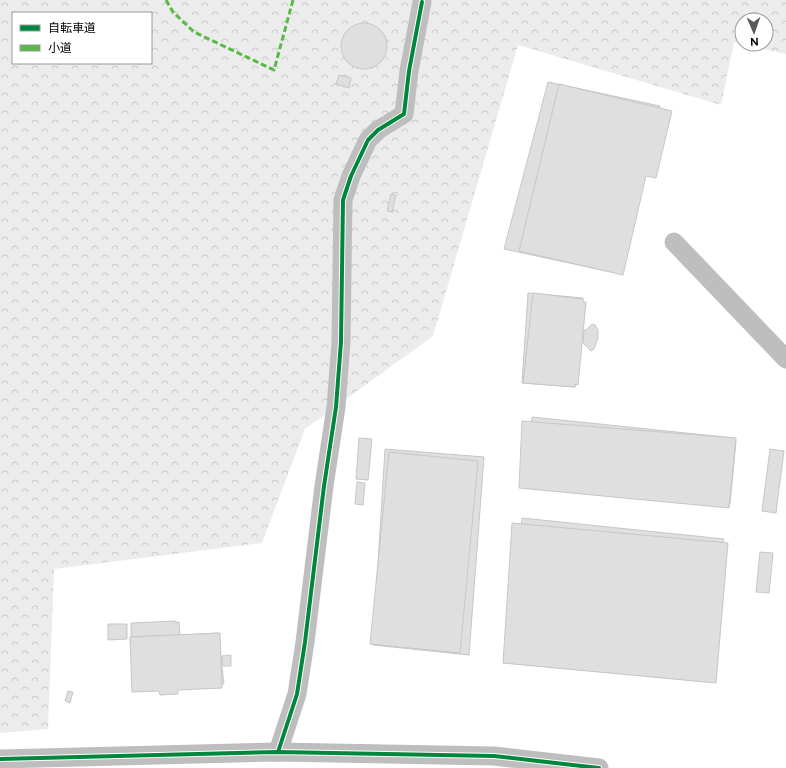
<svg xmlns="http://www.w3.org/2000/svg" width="786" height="768" viewBox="0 0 786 768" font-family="Figtree,'Noto Sans JP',sans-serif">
<defs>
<pattern id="forest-crowns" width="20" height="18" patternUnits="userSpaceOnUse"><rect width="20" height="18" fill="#ececec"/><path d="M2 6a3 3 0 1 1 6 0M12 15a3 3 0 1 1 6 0" fill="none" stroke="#c9c9c9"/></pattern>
</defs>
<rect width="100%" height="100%" fill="#fff"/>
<path fill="url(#forest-crowns)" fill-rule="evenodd" d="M0 0H786V54L743 44H766V20H742V44L734 42 721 105 518 45 433 336 305 429 262 543 54 569 48 729 0 733ZM13 13H151V63H13Z"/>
<g fill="#dfdfdf" stroke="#c7c7c7">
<circle cx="364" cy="46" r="23"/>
<polygon points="339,75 351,78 349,88 336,84"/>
<polygon points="548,82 660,106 616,273 504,249"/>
<polygon points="559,84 672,111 656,178 646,176 623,275 519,251"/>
<polygon points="391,194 396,195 392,212 387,211"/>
<polygon points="528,293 583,298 575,387 522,383"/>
<polygon points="533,293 583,299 583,302 586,302 578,385 575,384 575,387 523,383"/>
<polygon points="592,324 595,325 598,330 598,338 594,349 591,351 583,343 584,330 586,330"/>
<polygon points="532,417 734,438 734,441 736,441 730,504 729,504 729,507 525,488"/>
<polygon points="522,421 736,438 729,508 519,488"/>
<polygon points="359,438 372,439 368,480 356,479"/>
<polygon points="385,449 484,457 469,655 373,645"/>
<polygon points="770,449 784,451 776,513 762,511"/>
<polygon points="389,452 478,461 460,653 370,644"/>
<polygon points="357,482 365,483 363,505 355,504"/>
<polygon points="522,518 724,539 723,543 725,543 711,679 708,679 708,682 507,663 517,567 567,573 570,552 519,547"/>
<polygon points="512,523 728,543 716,683 503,663"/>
<polygon points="760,552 773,553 769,593 756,592"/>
<polygon points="176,621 176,623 179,622 180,635 131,637 131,623"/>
<polygon points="108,624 127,624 127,639 108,640"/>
<polygon points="218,633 224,684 134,689 130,638"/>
<polygon points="220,633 222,688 178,690 178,694 160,695 159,691 132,692 130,637"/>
<polygon points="231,655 231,666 223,666 222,656"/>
<polygon points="68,691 73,692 70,703 65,701"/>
</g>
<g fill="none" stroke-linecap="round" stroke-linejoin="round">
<g stroke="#bebebe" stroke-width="19">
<polyline points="674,242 786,359"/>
<polyline points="278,752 297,694 305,642 324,486 336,407 341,342 343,200 351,176 368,140 378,130 404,114 409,71 422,2"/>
<polyline points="0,759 278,752 494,756 599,768"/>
</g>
<polyline stroke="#58b947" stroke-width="3" stroke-dasharray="6 3" stroke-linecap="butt" points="166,0 173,12 194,32 274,70 293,0"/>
<g stroke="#fff" stroke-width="6">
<g id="cycleway">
<polyline points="278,752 297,694 305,642 324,486 336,407 341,342 343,200 351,176 368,140 378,130 404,114 409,71 422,2"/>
<polyline points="0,759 278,752 494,756 599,768"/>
</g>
</g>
<use href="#cycleway" stroke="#00873e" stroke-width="4"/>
</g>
<rect x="12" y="12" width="140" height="52" fill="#ffffff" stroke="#999999"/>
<rect x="20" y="25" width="20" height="6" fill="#00873e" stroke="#999999"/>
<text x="48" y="32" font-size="12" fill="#000000">自転車道</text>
<rect x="20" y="45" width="20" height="6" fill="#58b947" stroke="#999999"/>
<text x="48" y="52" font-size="12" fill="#000000">小道</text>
<g transform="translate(754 32) rotate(178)"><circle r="19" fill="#ffffff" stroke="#999999"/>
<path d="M0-3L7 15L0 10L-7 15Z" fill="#595959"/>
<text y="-6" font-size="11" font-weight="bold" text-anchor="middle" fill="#000000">N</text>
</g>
</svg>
